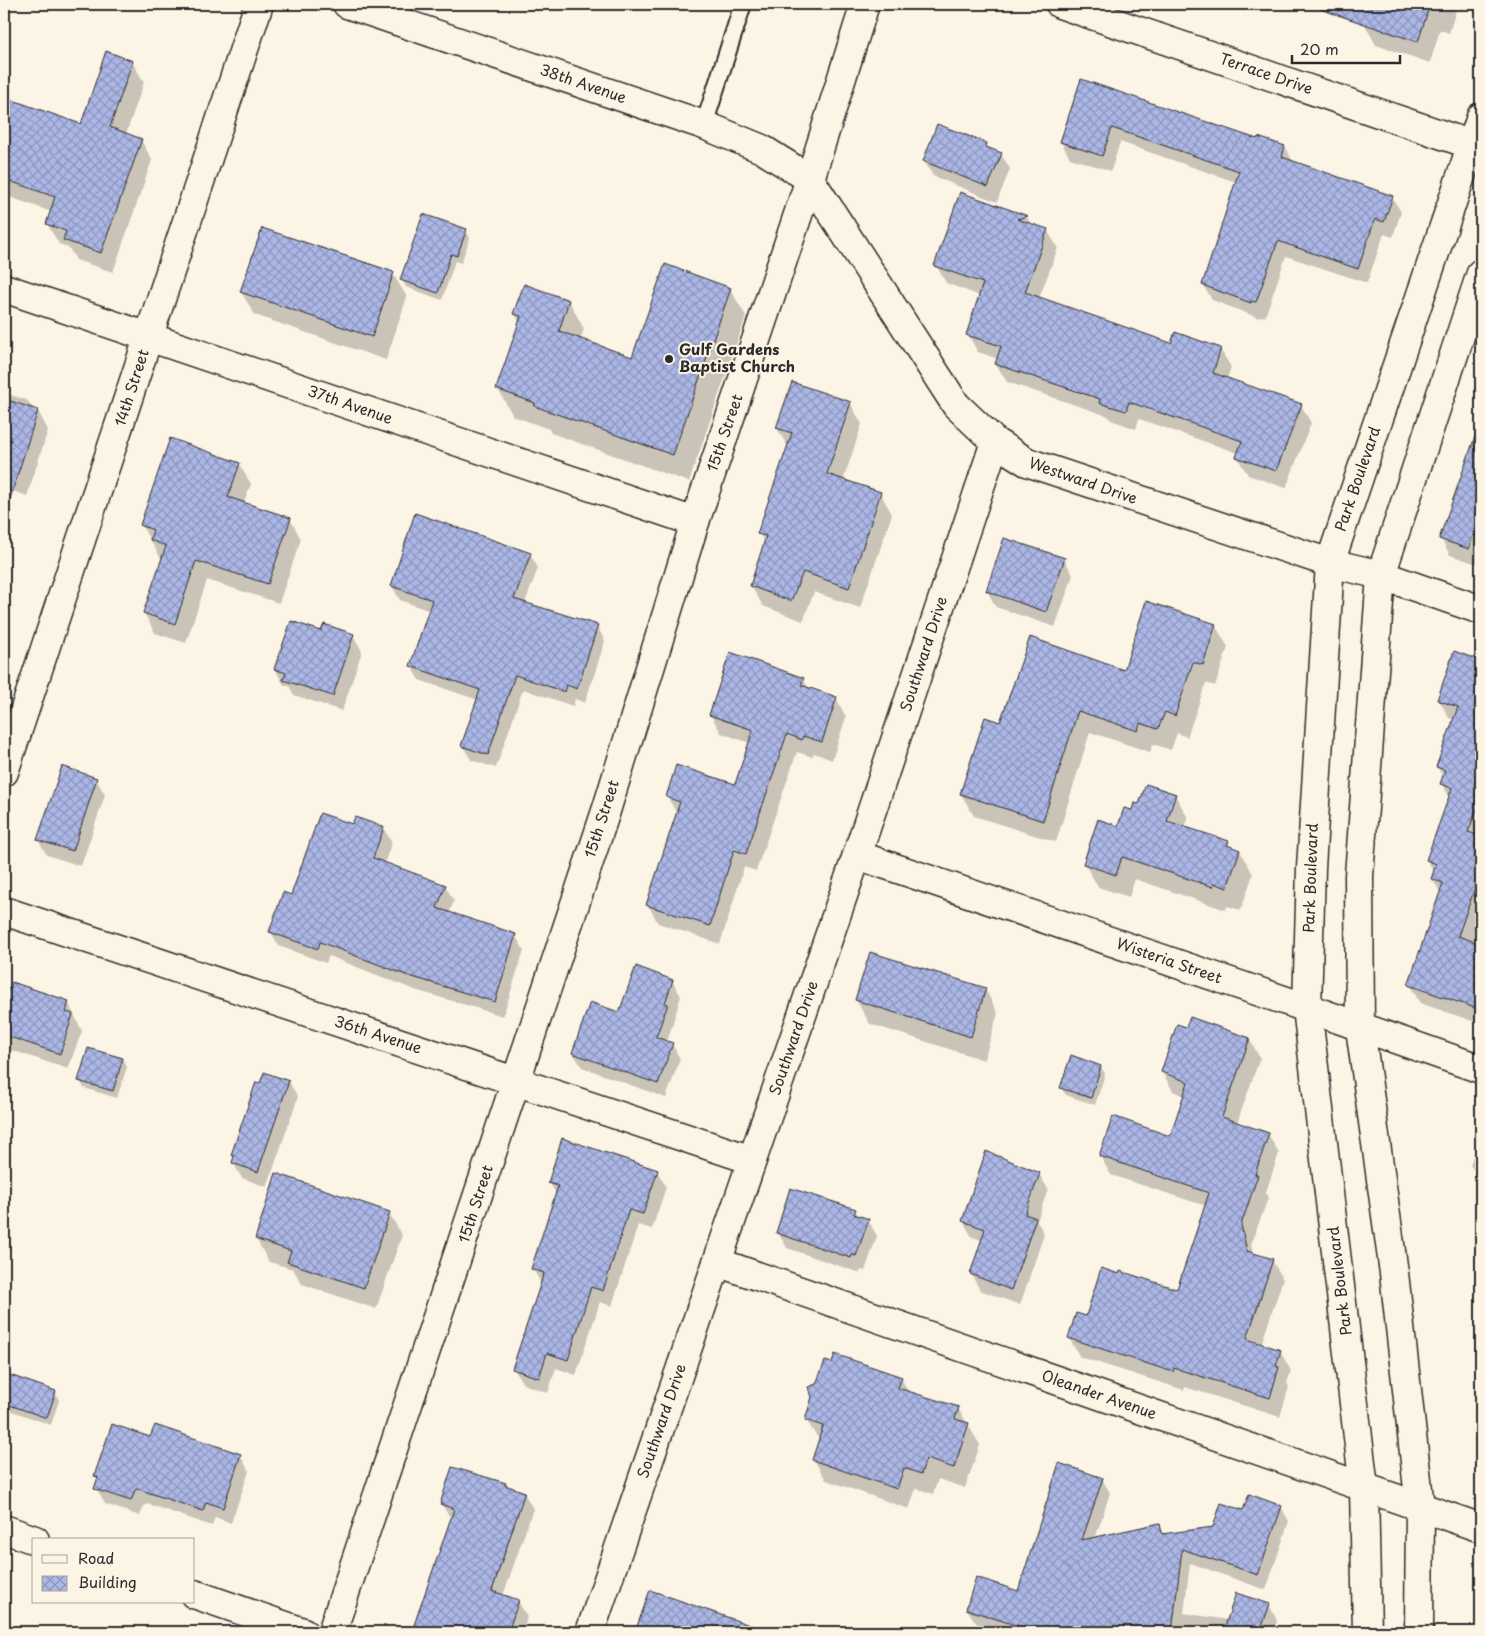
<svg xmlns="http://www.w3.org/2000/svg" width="1485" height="1636" viewBox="0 0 1485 1636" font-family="'Playpen Sans',sans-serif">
<defs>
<pattern id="building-cross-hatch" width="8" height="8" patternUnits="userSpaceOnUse" patternTransform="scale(1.25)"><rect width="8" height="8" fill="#acb7e7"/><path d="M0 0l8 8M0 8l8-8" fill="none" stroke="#8c95bb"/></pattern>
</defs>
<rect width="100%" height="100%" fill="#fcf5e5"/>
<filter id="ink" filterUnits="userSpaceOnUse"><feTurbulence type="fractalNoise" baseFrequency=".02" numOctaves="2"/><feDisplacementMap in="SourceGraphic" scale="10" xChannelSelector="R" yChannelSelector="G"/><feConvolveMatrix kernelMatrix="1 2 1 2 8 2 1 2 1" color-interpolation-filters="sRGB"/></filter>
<g filter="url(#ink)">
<g fill="#0003">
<polygon points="1370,4 1458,4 1449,33 1440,30 1430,63 1376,45 1364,23"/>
<polygon points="132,62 144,82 126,134 141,140 152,160 113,272 76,260 69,248 59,244 47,224 52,212 4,195 4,102 5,99 82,126"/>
<polygon points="1082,81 1258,141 1285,147 1294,163 1392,197 1401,212 1393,237 1384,234 1367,283 1286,256 1265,317 1260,316 1259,318 1212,300 1203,285 1236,182 1120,142 1111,171 1070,158 1061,142"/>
<polygon points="986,144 989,149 1001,154 1010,169 997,202 933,176 924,161"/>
<polygon points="961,194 1027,217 1031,225 1047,230 1058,248 1039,298 1172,345 1220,349 1231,367 1227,379 1301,405 1311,423 1286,488 1248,475 1237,457 1238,453 1139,419 1136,429 1111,420 1108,416 1007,382 996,364 998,359 978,352 968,335 980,296 946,283 936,265"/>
<polygon points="466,230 470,238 461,263 455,261 442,300 406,287 402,280"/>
<polygon points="393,274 407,297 386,360 255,315 241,292"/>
<polygon points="524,286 569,301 584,329 580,340 633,359 730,289 746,316 689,482 551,433 549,429 513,416 498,389 520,323 515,314"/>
<polygon points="4,393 27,400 33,409 38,411 48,430 27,496 4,488"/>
<polygon points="850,403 862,424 843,481 880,493 892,514 860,608 814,592 803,621 763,606 751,586 765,543 759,533 788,447 777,428"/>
<polygon points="239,464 251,484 244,503 290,519 301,539 279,603 207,580 186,643 155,633 144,613 162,560 141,525"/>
<polygon points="1464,472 1481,478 1481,553 1477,564 1450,555 1441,539"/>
<polygon points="530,554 538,568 525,603 597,626 605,641 585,703 575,699 573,706 523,689 496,768 471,760 463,746 478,700 419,680 411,666 430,611 400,600 392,586"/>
<polygon points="1064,559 1073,575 1055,627 996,607 987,591"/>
<polygon points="1215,625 1228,647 1215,686 1206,683 1187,737 1177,733 1171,750 1153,744 1150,752 1090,732 1056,842 974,816 961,794 1001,723 1125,672"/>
<polygon points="322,633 353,635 362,651 342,711 294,695 289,686 284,685 275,669"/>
<polygon points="1455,653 1481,662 1481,1024 1420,1003 1409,984 1441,893 1432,879 1434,873 1427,860 1450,798 1442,784 1444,778 1437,767 1454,720 1449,718 1439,700"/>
<polygon points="803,679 809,689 836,698 846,717 832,760 814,753 812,757 797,752 756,871 744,867 720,944 658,923 648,905 677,814 667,796 735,785 750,743 721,733 710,714"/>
<polygon points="96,779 105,795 81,866 47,855 38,840"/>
<polygon points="1175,795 1188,818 1185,828 1228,843 1231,848 1240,851 1253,874 1241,910 1227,906 1226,910 1135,879 1129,897 1098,887 1085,864 1140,806"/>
<polygon points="352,826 383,828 392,842 384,864 445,886 454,901 449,914 515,935 524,950 503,1016 415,990 329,956 326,963 279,946 271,932 291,897"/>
<polygon points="672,981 681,996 667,1042 672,1044 680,1059 666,1098 582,1067 573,1053"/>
<polygon points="4,988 68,1002 82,1031 68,1069 5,1048"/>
<polygon points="985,989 998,1013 984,1060 870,1024 856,1000"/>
<polygon points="1187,1028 1249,1039 1260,1058 1237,1123 1268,1134 1279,1153 1266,1192 1268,1198 1251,1245 1254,1254 1272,1260 1283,1279 1261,1345 1280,1351 1291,1371 1287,1383 1289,1387 1280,1417 1185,1387 1184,1390 1080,1357 1069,1338 1087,1317 1178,1291 1206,1206 1111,1175 1100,1156 1171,1138 1185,1096 1173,1091 1162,1072"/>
<polygon points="89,1049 123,1059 127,1067 117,1098 84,1088 80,1081"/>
<polygon points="1101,1067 1105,1074 1095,1105 1066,1095 1061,1088"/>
<polygon points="289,1082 298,1097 267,1187 242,1178 233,1163 235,1158 233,1155"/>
<polygon points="1481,1134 1481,1181 1470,1165"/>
<polygon points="657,1171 666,1187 652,1229 638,1225 612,1306 600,1302 576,1375 556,1368 548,1393 523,1384 514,1369 541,1284 533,1269 556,1194 550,1183"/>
<polygon points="1039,1174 1048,1189 1037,1221 1044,1234 1020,1305 980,1290 971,1274 982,1240 972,1237 963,1221"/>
<polygon points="855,1210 859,1217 868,1220 877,1236 865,1271 861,1270 860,1273 787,1248 778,1233"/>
<polygon points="389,1213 402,1235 376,1309 302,1284 293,1269 269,1262 256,1239"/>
<polygon points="4,1374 55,1392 59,1400 51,1425 4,1408"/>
<polygon points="901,1378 909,1393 958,1408 980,1445 965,1488 938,1479 933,1494 916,1488 909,1509 826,1480 814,1460 820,1441 806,1420"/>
<polygon points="240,1455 249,1471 231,1523 215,1517 212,1526 148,1504 144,1506 140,1516 105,1504 96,1488 98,1481 96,1476"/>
<polygon points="1102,1479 1110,1493 1095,1539 1159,1525 1165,1535 1214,1529 1244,1512 1281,1507 1289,1521 1266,1590 1190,1563 1184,1613 1228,1620 1269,1605 1277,1620 1276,1625 1292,1632 1002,1632 976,1623 967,1609 1019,1592"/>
<polygon points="505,1484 506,1487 524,1493 533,1509 503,1596 518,1601 527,1617 522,1632 420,1632 416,1625 452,1520 441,1504"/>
<polygon points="651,1591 750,1631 751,1632 636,1632"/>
</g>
<g fill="url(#building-cross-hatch)" stroke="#2b2b2b">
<polygon points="1321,4 1430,4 1418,42 1320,9"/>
<polygon points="106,51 133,61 110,127 142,139 101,253 63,240 66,231 46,224 55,197 4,179 4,97 81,124"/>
<polygon points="1081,79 1257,139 1258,137 1285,146 1282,157 1393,196 1384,222 1375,219 1358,269 1278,241 1256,302 1251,301 1251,303 1202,285 1239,171 1112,128 1102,156 1060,142"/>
<polygon points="937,124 987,143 986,147 1002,153 988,187 923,161"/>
<polygon points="960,192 1028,216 1017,219 1048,229 1025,292 1171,343 1175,332 1221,348 1213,373 1302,404 1276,471 1236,457 1242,441 1129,402 1126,411 1099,403 1100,399 995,364 1001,346 966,335 983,283 934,266"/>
<polygon points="423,214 467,229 457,256 451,254 438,293 400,280"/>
<polygon points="262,228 394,272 372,337 240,292"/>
<polygon points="665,264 731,288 673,455 534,406 535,403 496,389 521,316 513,314 524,284 569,300 559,331 632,357"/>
<polygon points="792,382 851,402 827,474 881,492 849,588 803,572 791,601 750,586 766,536 757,534 792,433 776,428"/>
<polygon points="4,399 38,410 10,499 4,498"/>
<polygon points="1477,431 1481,432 1481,538 1473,535 1469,549 1439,539"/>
<polygon points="170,438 240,463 228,497 291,518 268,584 196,561 175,624 143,613 166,546 150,540 153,530 140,525"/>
<polygon points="415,513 531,553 514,599 598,625 577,689 567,685 565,692 515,675 488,755 461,746 480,690 410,666 432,600 391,586"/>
<polygon points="1004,538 1065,558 1046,612 986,591"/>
<polygon points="1146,601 1216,624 1203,665 1193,662 1175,716 1165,712 1158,729 1140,723 1138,731 1078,711 1043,821 960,794 985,717 1000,722 1030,637 1124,670"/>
<polygon points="291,621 321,631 324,624 354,634 333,696 283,680 286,673 274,669"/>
<polygon points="1454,651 1476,659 1478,652 1481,653 1481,799 1468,832 1481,836 1481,871 1458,936 1481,944 1481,1010 1408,985 1443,883 1431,879 1436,864 1426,860 1452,788 1440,784 1445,770 1436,767 1458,707 1437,700"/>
<polygon points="730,652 804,678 801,685 837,697 822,742 803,736 802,740 787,734 746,854 734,850 710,926 646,905 680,802 666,797 676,765 735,784 753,730 709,715"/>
<polygon points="62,766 97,778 73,851 37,840"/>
<polygon points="1146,784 1176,794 1167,821 1229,841 1227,845 1240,850 1227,888 1214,883 1213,887 1122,857 1116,875 1083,864 1098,819 1118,826 1124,808 1132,810 1134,803 1139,804"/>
<polygon points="320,813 352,824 355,817 384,827 373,858 446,885 437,908 516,934 495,1002 406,975 320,942 318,949 269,932 283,892 291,895"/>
<polygon points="870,952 986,988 971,1037 855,1000"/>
<polygon points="636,966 673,980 665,1003 668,1004 656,1037 673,1043 658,1084 572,1053 590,1002 619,1012"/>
<polygon points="12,982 69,1001 66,1012 73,1014 60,1054 4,1035 4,987 10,989"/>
<polygon points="1190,1017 1250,1038 1222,1117 1269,1133 1255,1174 1258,1175 1257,1178 1241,1225 1247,1251 1273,1259 1247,1339 1281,1350 1276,1366 1279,1367 1270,1398 1174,1368 1173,1372 1068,1338 1076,1313 1086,1316 1101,1268 1119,1274 1120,1271 1177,1289 1209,1193 1099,1156 1113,1116 1170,1136 1188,1082 1161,1072 1177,1024 1186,1027"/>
<polygon points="88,1048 123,1058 113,1091 78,1081"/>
<polygon points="1071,1055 1101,1066 1091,1098 1060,1088"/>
<polygon points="264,1072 289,1081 258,1172 232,1163 234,1156 231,1155 256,1082 260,1083"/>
<polygon points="562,1138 658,1170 643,1214 629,1210 603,1291 591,1287 568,1360 547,1353 539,1378 512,1369 544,1273 531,1269 558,1186 548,1183"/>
<polygon points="986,1151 1040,1173 1025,1214 1036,1218 1011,1290 970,1274 985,1229 962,1221"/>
<polygon points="276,1173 390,1212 364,1288 287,1262 291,1251 255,1239"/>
<polygon points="790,1188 856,1209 854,1214 869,1219 856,1256 852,1255 851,1258 776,1233"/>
<polygon points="835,1354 902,1377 898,1388 959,1407 955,1419 969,1423 954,1468 926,1459 921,1474 904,1468 897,1489 812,1460 823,1426 805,1420 812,1397 808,1387 816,1384 825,1361 832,1363"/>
<polygon points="4,1373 56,1391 47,1418 4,1403"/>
<polygon points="112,1424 150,1437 155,1425 241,1454 223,1508 206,1502 203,1511 138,1489 135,1490 131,1501 94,1489 98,1477 94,1476"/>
<polygon points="1059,1463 1103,1478 1082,1540 1160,1523 1162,1534 1213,1527 1221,1503 1243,1510 1249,1494 1282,1506 1258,1575 1182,1549 1172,1632 1036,1632 966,1609 976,1577 1018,1591"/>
<polygon points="452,1467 506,1483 505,1485 525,1492 492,1591 519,1600 508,1632 436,1632 414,1625 454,1509 440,1504"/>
<polygon points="650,1590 758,1628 757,1632 635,1632"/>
<polygon points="1236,1593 1270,1604 1260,1632 1223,1632"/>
</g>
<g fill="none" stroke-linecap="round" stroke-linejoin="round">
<g stroke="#2b2b2b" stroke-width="20">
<polyline id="lane" points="704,125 743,4"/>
</g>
<g stroke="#2b2b2b" stroke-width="31">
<g id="street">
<polyline points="1060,4 1472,145"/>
<polyline points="810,179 956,405 995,442 1027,462 1330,563 1381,575 1481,610"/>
<polyline points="4,288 695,522"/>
<polyline points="4,772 259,4"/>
<polyline points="857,855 1307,1008 1481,1069"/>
<polyline points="4,911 752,1160"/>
<polyline points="717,1262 1481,1528"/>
<polyline points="4,1529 35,1540"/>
<polyline points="194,1594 303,1632"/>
<polyline points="590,1632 857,855 995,442"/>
<polyline points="1367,1632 1364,1488 1307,1008 1311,868 1330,563 1481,117"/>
<polyline points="1419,1632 1420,1507 1394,1273 1360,1028 1359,876 1381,575 1481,273"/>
</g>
</g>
<g stroke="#2b2b2b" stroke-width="31">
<g id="secondary">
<polyline points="347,4 704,125 762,149 810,179"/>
<polyline points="332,1632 606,811 695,522 810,179 865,4"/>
</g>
</g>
<use href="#lane" stroke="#fcf5e5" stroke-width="16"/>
<use href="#street" stroke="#fcf5e5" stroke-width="28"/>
<use href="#secondary" stroke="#fcf5e5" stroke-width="28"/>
</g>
</g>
<circle fill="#2b2b2b" stroke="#fcf5e5" stroke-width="2" cx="669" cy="359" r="5"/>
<g text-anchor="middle" stroke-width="4" stroke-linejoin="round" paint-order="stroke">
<g font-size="15" fill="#2b2b2b" stroke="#fcf5e5">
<text transform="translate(1266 74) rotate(19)" y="5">Terrace Drive</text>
<text transform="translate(583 84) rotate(19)" y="5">38th Avenue</text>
<text transform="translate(132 388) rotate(-72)" y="5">14th Street</text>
<text transform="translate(350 405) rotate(19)" y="5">37th Avenue</text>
<text transform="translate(725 433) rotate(-71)" y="5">15th Street</text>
<text transform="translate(1358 479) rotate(-71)" y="5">Park Boulevard</text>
<text transform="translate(1083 481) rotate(19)" y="5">Westward Drive</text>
<text transform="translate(924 654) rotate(-72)" y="5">Southward Drive</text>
<text transform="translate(602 819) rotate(-72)" y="5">15th Street</text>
<text transform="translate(1311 878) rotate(-88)" y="5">Park Boulevard</text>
<text transform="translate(1169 961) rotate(19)" y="5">Wisteria Street</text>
<text transform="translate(378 1035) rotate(18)" y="5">36th Avenue</text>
<text transform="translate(794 1038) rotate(-71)" y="5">Southward Drive</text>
<text transform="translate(476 1204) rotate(-72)" y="5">15th Street</text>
<text transform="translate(1340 1281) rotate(-97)" y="5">Park Boulevard</text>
<text transform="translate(1099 1395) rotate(19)" y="5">Oleander Avenue</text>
<text transform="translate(662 1421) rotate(-71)" y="5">Southward Drive</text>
</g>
<g font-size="15" font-weight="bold" fill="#2b2b2b" stroke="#fcf5e5" text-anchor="start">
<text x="679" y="355">Gulf Gardens<tspan x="679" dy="17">Baptist Church</tspan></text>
</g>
</g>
<rect width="1485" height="1636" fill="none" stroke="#fcf5e5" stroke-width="20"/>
<rect x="10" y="10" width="1465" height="1616" fill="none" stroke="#2b2b2b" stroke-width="2" filter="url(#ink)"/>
<rect x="32" y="1538" width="162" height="65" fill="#fcf5e5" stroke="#a8a49b"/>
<rect x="42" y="1555" width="25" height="8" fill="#fcf5e5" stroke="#a8a49b"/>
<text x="78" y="1564" font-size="15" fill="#2b2b2b">Road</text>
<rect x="42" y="1576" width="25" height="15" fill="url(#building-cross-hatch)" stroke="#a8a49b"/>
<text x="78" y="1588" font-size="15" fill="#2b2b2b">Building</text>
<path d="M1292 55v8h108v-8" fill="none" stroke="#2b2b2b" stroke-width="2.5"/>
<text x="1300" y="55" font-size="15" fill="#2b2b2b" stroke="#fcf5e5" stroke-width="4" paint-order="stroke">20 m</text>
</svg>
